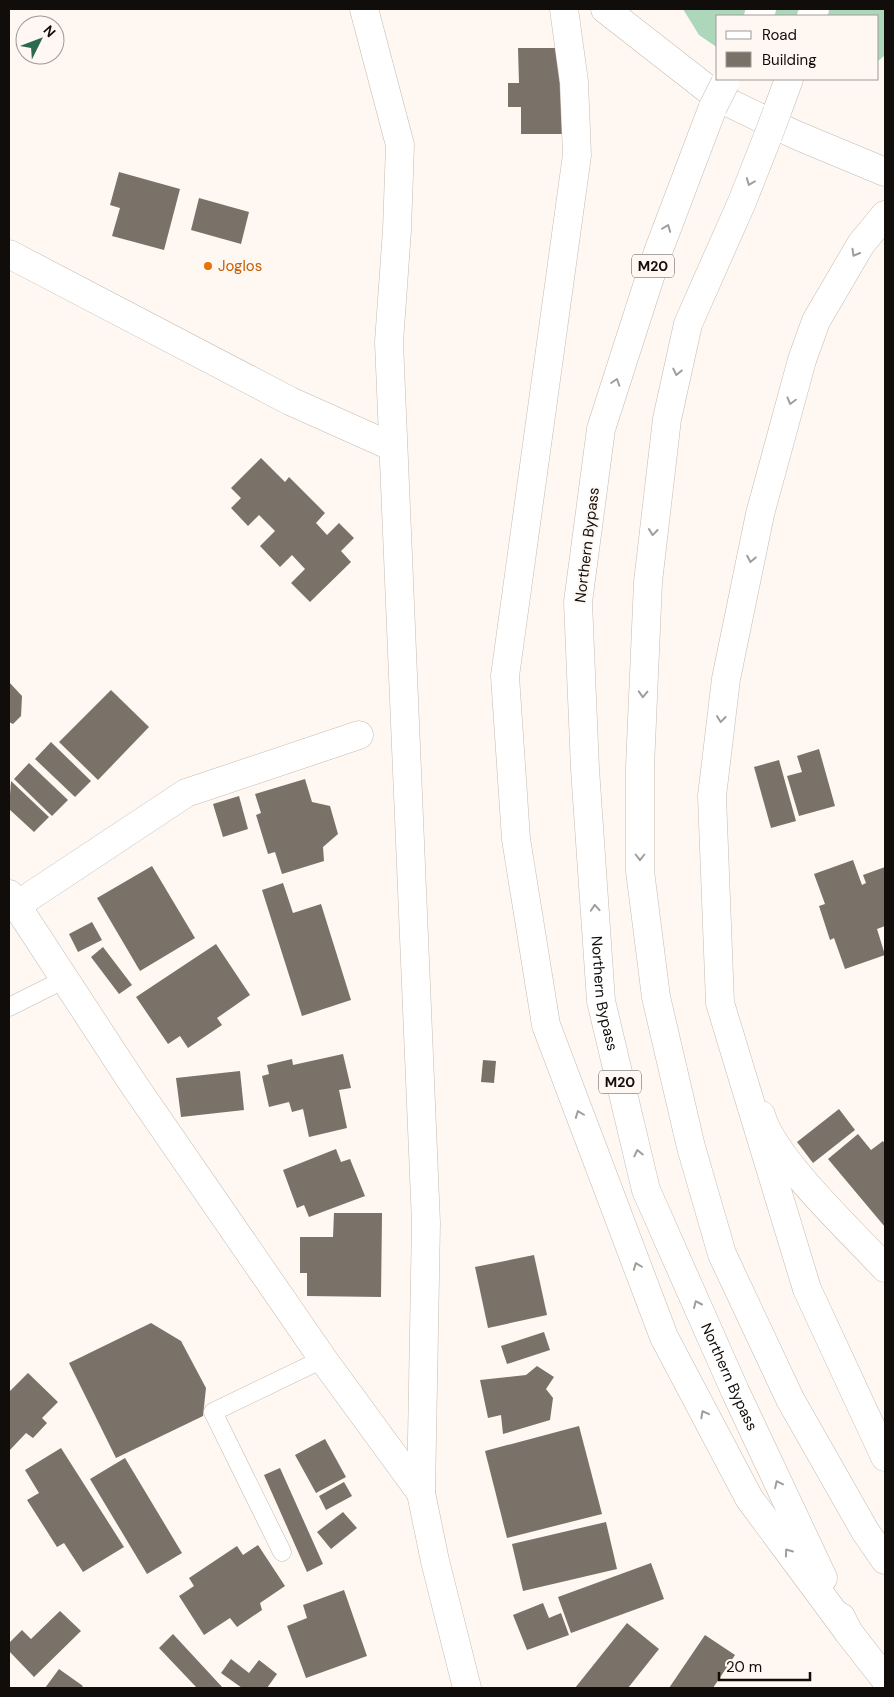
<svg xmlns="http://www.w3.org/2000/svg" width="894" height="1697" viewBox="0 0 894 1697" font-family="'DM Sans',sans-serif">
<rect width="100%" height="100%" fill="#fef7f2"/>
<polygon fill="#acd7bb" points="683,9 885,9 885,55 878,61 878,16 718,16 718,48 699,35"/>
<g fill="#7a7169">
<polygon points="518,48 566,48 567,134 521,134 521,107 508,107 508,83 519,83"/>
<polygon points="119,172 180,189 164,250 112,236 120,208 110,205"/>
<polygon points="199,198 249,212 241,244 191,230"/>
<polygon points="261,458 285,482 289,477 325,513 316,523 327,535 339,523 354,538 341,551 351,562 310,602 291,583 305,569 292,555 280,567 260,546 275,531 259,515 248,526 231,508 241,498 231,488"/>
<polygon points="9,682 22,696 21,716 13,724 9,722"/>
<polygon points="111,690 149,727 98,780 59,742"/>
<polygon points="51,742 91,781 75,797 35,759"/>
<polygon points="819,749 835,806 799,816 787,776 802,772 797,756"/>
<polygon points="779,760 796,821 771,828 754,767"/>
<polygon points="29,763 68,800 52,816 14,779"/>
<polygon points="305,779 312,802 330,806 338,834 323,847 324,861 282,874 275,852 268,854 256,815 261,813 255,794"/>
<polygon points="11,781 49,817 34,832 9,809"/>
<polygon points="239,796 248,829 223,837 213,804"/>
<polygon points="853,860 862,885 866,883 863,875 885,867 885,926 877,929 885,955 845,969 834,938 830,940 819,906 825,904 814,874"/>
<polygon points="152,866 195,938 140,971 97,898"/>
<polygon points="283,883 293,913 321,904 351,1000 302,1016 262,890"/>
<polygon points="92,922 102,940 78,952 69,934"/>
<polygon points="216,944 250,995 217,1018 222,1025 188,1048 180,1036 168,1044 136,997"/>
<polygon points="103,947 132,985 119,994 91,957"/>
<polygon points="343,1054 351,1088 339,1090 347,1128 309,1137 303,1109 292,1112 289,1102 269,1107 262,1076 269,1074 267,1065 292,1059 293,1065"/>
<polygon points="483,1060 496,1061 494,1083 481,1082"/>
<polygon points="240,1071 244,1110 181,1117 176,1078"/>
<polygon points="839,1109 855,1130 813,1163 797,1142"/>
<polygon points="858,1134 871,1150 883,1141 885,1144 885,1227 828,1159"/>
<polygon points="336,1149 341,1162 350,1159 365,1196 309,1217 304,1205 297,1208 283,1170"/>
<polygon points="334,1213 382,1213 381,1297 307,1296 307,1273 300,1273 300,1237 333,1237"/>
<polygon points="534,1255 547,1315 488,1328 475,1267"/>
<polygon points="151,1323 181,1341 206,1388 203,1416 116,1458 69,1363"/>
<polygon points="544,1332 550,1350 507,1364 501,1346"/>
<polygon points="537,1366 554,1377 546,1389 553,1398 550,1420 503,1434 501,1415 488,1418 480,1380 526,1375"/>
<polygon points="28,1373 58,1402 42,1418 47,1423 33,1438 26,1433 9,1451 9,1392"/>
<polygon points="579,1426 602,1514 507,1538 485,1451"/>
<polygon points="325,1439 346,1477 316,1493 295,1455"/>
<polygon points="61,1448 124,1547 83,1572 64,1543 57,1547 27,1500 39,1493 25,1470"/>
<polygon points="125,1458 182,1553 147,1574 90,1479"/>
<polygon points="280,1468 323,1564 307,1572 264,1475"/>
<polygon points="344,1482 352,1496 326,1510 319,1496"/>
<polygon points="343,1512 357,1528 331,1549 317,1532"/>
<polygon points="606,1522 617,1569 523,1591 512,1544"/>
<polygon points="258,1545 285,1586 260,1603 262,1610 237,1627 230,1618 204,1635 179,1596 194,1586 189,1578 237,1546 243,1555"/>
<polygon points="651,1563 664,1599 571,1633 558,1597"/>
<polygon points="344,1590 367,1656 306,1678 287,1626 307,1618 303,1605"/>
<polygon points="543,1603 549,1618 561,1613 569,1635 527,1650 513,1615"/>
<polygon points="60,1611 81,1631 34,1677 9,1651 9,1643 22,1630 31,1639"/>
<polygon points="627,1623 659,1649 628,1688 575,1688"/>
<polygon points="173,1634 223,1688 197,1688 159,1648"/>
<polygon points="705,1635 735,1655 713,1688 669,1688"/>
<polygon points="231,1659 249,1673 259,1660 277,1674 267,1688 242,1688 221,1673"/>
<polygon points="59,1669 83,1686 81,1688 45,1688"/>
</g>
<g fill="none" stroke-linecap="round" stroke-linejoin="round">
<g stroke="#c5bbb2" stroke-width="19">
<g id="service">
<polyline points="9,1007 65,979"/>
<polyline points="282,1552 213,1412 323,1359"/>
</g>
</g>
<g stroke="#c5bbb2" stroke-width="29">
<g id="minor">
<polyline points="9,254 290,401 393,447"/>
<polyline points="9,894 134,1085 323,1359 421,1493"/>
<polyline points="17,905 186,793 359,735"/>
<path d="M761 1115C773 1159 852 1232 885 1268"/>
</g>
</g>
<g stroke="#c5bbb2" stroke-width="29">
<polyline id="tertiary" points="364,9 400,145 397,230 389,342 426,1223 421,1493 435,1561 467,1688"/>
</g>
<g stroke="#c5bbb2" stroke-width="29">
<polyline id="secondary" points="605,9 719,98 796,135 885,172"/>
</g>
<g stroke="#c5bbb2" stroke-width="29">
<g id="motorway">
<polyline points="564,9 574,82 577,155 505,676 516,839 546,1025 664,1337 749,1498 849,1633"/>
<polyline points="758,16 762,9"/>
<polyline points="811,16 815,9"/>
<path id="s1" d="M713 107 658 252 601 429 578 602 585 769 601 1001 646 1190 735 1391 823 1578"/>
<polyline points="777,112 789,79"/>
<polyline points="768,136 742,202 688,324 667,419 648,582 640,767 640,871 656,997 691,1147 722,1254 790,1399 865,1531 885,1560"/>
<polyline points="885,215 861,244 816,321 802,360 760,514 726,679 712,796 720,1003 807,1289 885,1457"/>
<polyline points="841,1617 849,1633 885,1679"/>
</g>
</g>
<use href="#service" stroke="#fff" stroke-width="18"/>
<use href="#minor" stroke="#fff" stroke-width="28"/>
<use href="#tertiary" stroke="#fff" stroke-width="28"/>
<use href="#secondary" stroke="#fff" stroke-width="28"/>
<use href="#motorway" stroke="#fff" stroke-width="28"/>
<g stroke="#c5bbb2" stroke-width="29" stroke-linecap="butt">
<g id="motorway-bridge">
<polyline points="713,107 725,83"/>
<polyline points="768,136 777,112"/>
</g>
</g>
<use href="#motorway-bridge" stroke="#fff" stroke-width="28"/>
</g>
<defs><path id="oneway-chevron" d="M-2-3.5L2.5 0L-2 3.5" fill="none" stroke-width="1.6" stroke-linecap="round" stroke-linejoin="round" transform="scale(1.25)"/></defs>
<g stroke="#9f9e9d">
<use href="#oneway-chevron" transform="translate(750 182) rotate(111)"/>
<use href="#oneway-chevron" transform="translate(667 228) rotate(-69)"/>
<use href="#oneway-chevron" transform="translate(855 253) rotate(120)"/>
<use href="#oneway-chevron" transform="translate(677 372) rotate(102)"/>
<use href="#oneway-chevron" transform="translate(616 382) rotate(-72)"/>
<use href="#oneway-chevron" transform="translate(791 401) rotate(105)"/>
<use href="#oneway-chevron" transform="translate(653 532) rotate(96)"/>
<use href="#oneway-chevron" transform="translate(751 559) rotate(101)"/>
<use href="#oneway-chevron" transform="translate(643 694) rotate(92)"/>
<use href="#oneway-chevron" transform="translate(721 719) rotate(97)"/>
<use href="#oneway-chevron" transform="translate(640 857) rotate(90)"/>
<use href="#oneway-chevron" transform="translate(595 908) rotate(-94)"/>
<use href="#oneway-chevron" transform="translate(579 1114) rotate(-111)"/>
<use href="#oneway-chevron" transform="translate(638 1153) rotate(-103)"/>
<use href="#oneway-chevron" transform="translate(637 1266) rotate(-111)"/>
<use href="#oneway-chevron" transform="translate(697 1304) rotate(-114)"/>
<use href="#oneway-chevron" transform="translate(704 1414) rotate(-118)"/>
<use href="#oneway-chevron" transform="translate(778 1484) rotate(-115)"/>
<use href="#oneway-chevron" transform="translate(788 1552) rotate(-126)"/>
</g>
<circle fill="#e8710a" stroke="#fef7f2" stroke-width="2" cx="208" cy="266" r="5"/>
<g text-anchor="middle" stroke-width="4" stroke-linejoin="round" paint-order="stroke">
<g fill="#fef7f2" stroke="#575350" stroke-width="1">
<rect x="632" y="254.5" width="42" height="23" rx="4"/>
<rect x="599" y="1070.5" width="42" height="23" rx="4"/>
</g>
<g font-size="14" font-weight="bold" fill="#100d0a">
<text x="653" y="271">M20</text>
<text x="620" y="1087">M20</text>
</g>
<g font-size="15" fill="#c56008" stroke="#fef7f2" text-anchor="start">
<text x="218" y="271">Joglos</text>
</g>
<g font-size="15" fill="#100d0a" stroke="#fef7f2">
<text transform="translate(587 545) rotate(-83)" y="5">Northern Bypass</text>
<text dy="5" stroke="none"><textPath href="#s1" startOffset="908">Northern Bypass</textPath></text>
<text dy="5" stroke="none"><textPath href="#s1" startOffset="1314">Northern Bypass</textPath></text>
</g>
</g>
<rect width="894" height="1697" fill="none" stroke="#100d0a" stroke-width="20"/>
<rect x="716" y="15" width="162" height="65" fill="#fef7f2" stroke="#9f9995"/>
<rect x="726" y="31" width="25" height="8" fill="#ffffff" stroke="#9f9995"/>
<text x="762" y="40" font-size="15" fill="#100d0a">Road</text>
<rect x="726" y="52" width="25" height="15" fill="#7a7169" stroke="#9f9995"/>
<text x="762" y="65" font-size="15" fill="#100d0a">Building</text>
<g transform="translate(40 40) rotate(48)"><circle r="24" fill="#fef7f2" stroke="#9f9995"/>
<path d="M0-4L9 19L0 12L-9 19Z" fill="#2d6851"/>
<text y="-8" font-size="14" font-weight="bold" text-anchor="middle" fill="#100d0a">N</text>
</g>
<path d="M719 1672v8h91v-8" fill="none" stroke="#100d0a" stroke-width="2.5"/>
<text x="726" y="1672" font-size="15" fill="#100d0a" stroke="#fef7f2" stroke-width="4" paint-order="stroke">20 m</text>
</svg>
